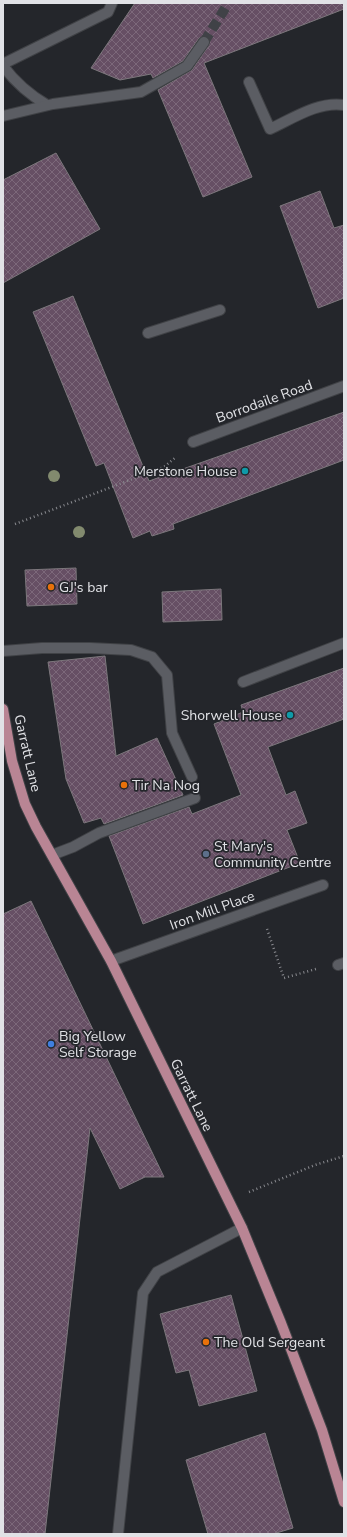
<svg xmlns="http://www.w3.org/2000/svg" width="347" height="1537" viewBox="0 0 347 1537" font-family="'Nunito Sans',sans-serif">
<defs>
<pattern id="building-cross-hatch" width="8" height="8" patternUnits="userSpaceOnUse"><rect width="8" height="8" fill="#664f64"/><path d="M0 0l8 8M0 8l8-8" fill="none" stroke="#7c687a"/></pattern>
</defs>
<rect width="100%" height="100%" fill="#24262b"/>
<g fill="url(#building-cross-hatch)" stroke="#7c777c">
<polygon points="135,3 344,3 344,9 204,63 252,177 203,197 158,90 192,70 209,45 210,40 207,37 204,36 199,38 183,61 153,78 151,74 120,80 91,68"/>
<polygon points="56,153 100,229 3,283 3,180"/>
<polygon points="320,191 334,228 344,225 344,298 318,308 280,206"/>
<polygon points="73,296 149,481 344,412 344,460 173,524 174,529 152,536 150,531 133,538 104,463 96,466 33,312"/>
<polygon points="76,568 77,604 27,606 25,570"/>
<polygon points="221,589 222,620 163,622 162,592"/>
<polygon points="105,656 116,756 157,738 183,795 104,824 101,818 84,823 66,779 48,662"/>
<polygon points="344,668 344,719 268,747 286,795 295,791 307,823 287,830 300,863 143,924 109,836 189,807 192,814 241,795 214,724 243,712 241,705"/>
<polygon points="31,901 164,1177 145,1177 120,1189 90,1128 45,1534 3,1534 3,914"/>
<polygon points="231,1295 257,1391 199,1406 189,1370 176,1373 160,1314"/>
<polygon points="265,1433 293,1528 273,1534 208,1534 186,1460"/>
</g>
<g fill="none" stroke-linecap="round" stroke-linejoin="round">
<polyline stroke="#404247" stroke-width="10" stroke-dasharray="10 5" stroke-linecap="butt" points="204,42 226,7"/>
<g stroke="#404246" stroke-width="12">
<g id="minor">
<polyline points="3,64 108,12 112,3"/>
<path d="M3 66C15 82 30 95 47 105"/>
<path d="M249 82 270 129C292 119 318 101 344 105"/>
<polyline points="3,116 53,104 141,92 187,66 204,42"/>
<polyline points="148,333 220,310"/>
<polyline points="193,442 344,386"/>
<polyline points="3,651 42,648 90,648 131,650 152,657 167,675 172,733 192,777"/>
<polyline points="243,682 344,643"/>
<polyline points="52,855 73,847 99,833 195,798"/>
<polyline points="111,961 323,885"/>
<polyline points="338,965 344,963"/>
<polyline points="118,1534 143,1293 157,1272 242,1228"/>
</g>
</g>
<g stroke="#404246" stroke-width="12">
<polyline id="major" points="3,709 12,761 25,804 36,827 111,961 242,1228 281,1323 322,1430 344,1502"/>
</g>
<g stroke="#8a8b90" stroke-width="2.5" stroke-dasharray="1 3" stroke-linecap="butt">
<polyline points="3,499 5,499"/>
<polyline points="15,524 164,467 176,457"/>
<polyline points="267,929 284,978 316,969"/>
<polyline points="249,1192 315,1165 344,1156"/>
</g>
<use href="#minor" stroke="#5b5d63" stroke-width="10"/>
<use href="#major" stroke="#b98594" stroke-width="10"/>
</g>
<g fill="#828a6e">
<circle cx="54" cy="476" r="6"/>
<circle cx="79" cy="532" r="6"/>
</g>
<g fill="#0f9aa8" stroke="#24262b" stroke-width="1.5">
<circle cx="245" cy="471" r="4"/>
<circle cx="290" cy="715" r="4"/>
</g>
<g fill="#e8710a" stroke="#24262b" stroke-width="1.5">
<circle cx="51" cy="587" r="4"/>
<circle cx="124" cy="785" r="4"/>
<circle cx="206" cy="1342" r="4"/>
</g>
<circle fill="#5c6f8a" stroke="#24262b" stroke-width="1.5" cx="206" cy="854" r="4"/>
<circle fill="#3f7fe0" stroke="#24262b" stroke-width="1.5" cx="51" cy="1044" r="4"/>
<g text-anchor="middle" stroke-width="3.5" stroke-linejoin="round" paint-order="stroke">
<g font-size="14" fill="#e1e2e6" stroke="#24262b">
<text transform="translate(264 401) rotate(-20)" y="5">Borrodaile Road</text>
<text transform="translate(28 753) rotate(77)" y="5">Garratt Lane</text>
<text transform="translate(212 910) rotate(-20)" y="5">Iron Mill Place</text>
<text transform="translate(192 1095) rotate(64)" y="5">Garratt Lane</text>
</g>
<g font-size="14" fill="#e1e2e6" stroke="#24262b" text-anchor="start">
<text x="237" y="476" text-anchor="end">Merstone House</text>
<text x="59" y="592">GJ's bar</text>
<text x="282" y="720" text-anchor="end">Shorwell House</text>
<text x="132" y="790">Tir Na Nog</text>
<text x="214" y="851">St Mary's<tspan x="214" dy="16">Community Centre</tspan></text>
<text x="59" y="1041">Big Yellow<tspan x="59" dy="16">Self Storage</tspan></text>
<text x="214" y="1347">The Old Sergeant</text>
</g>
</g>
<rect width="347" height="1537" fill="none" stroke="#e1e2e6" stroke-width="8"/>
</svg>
